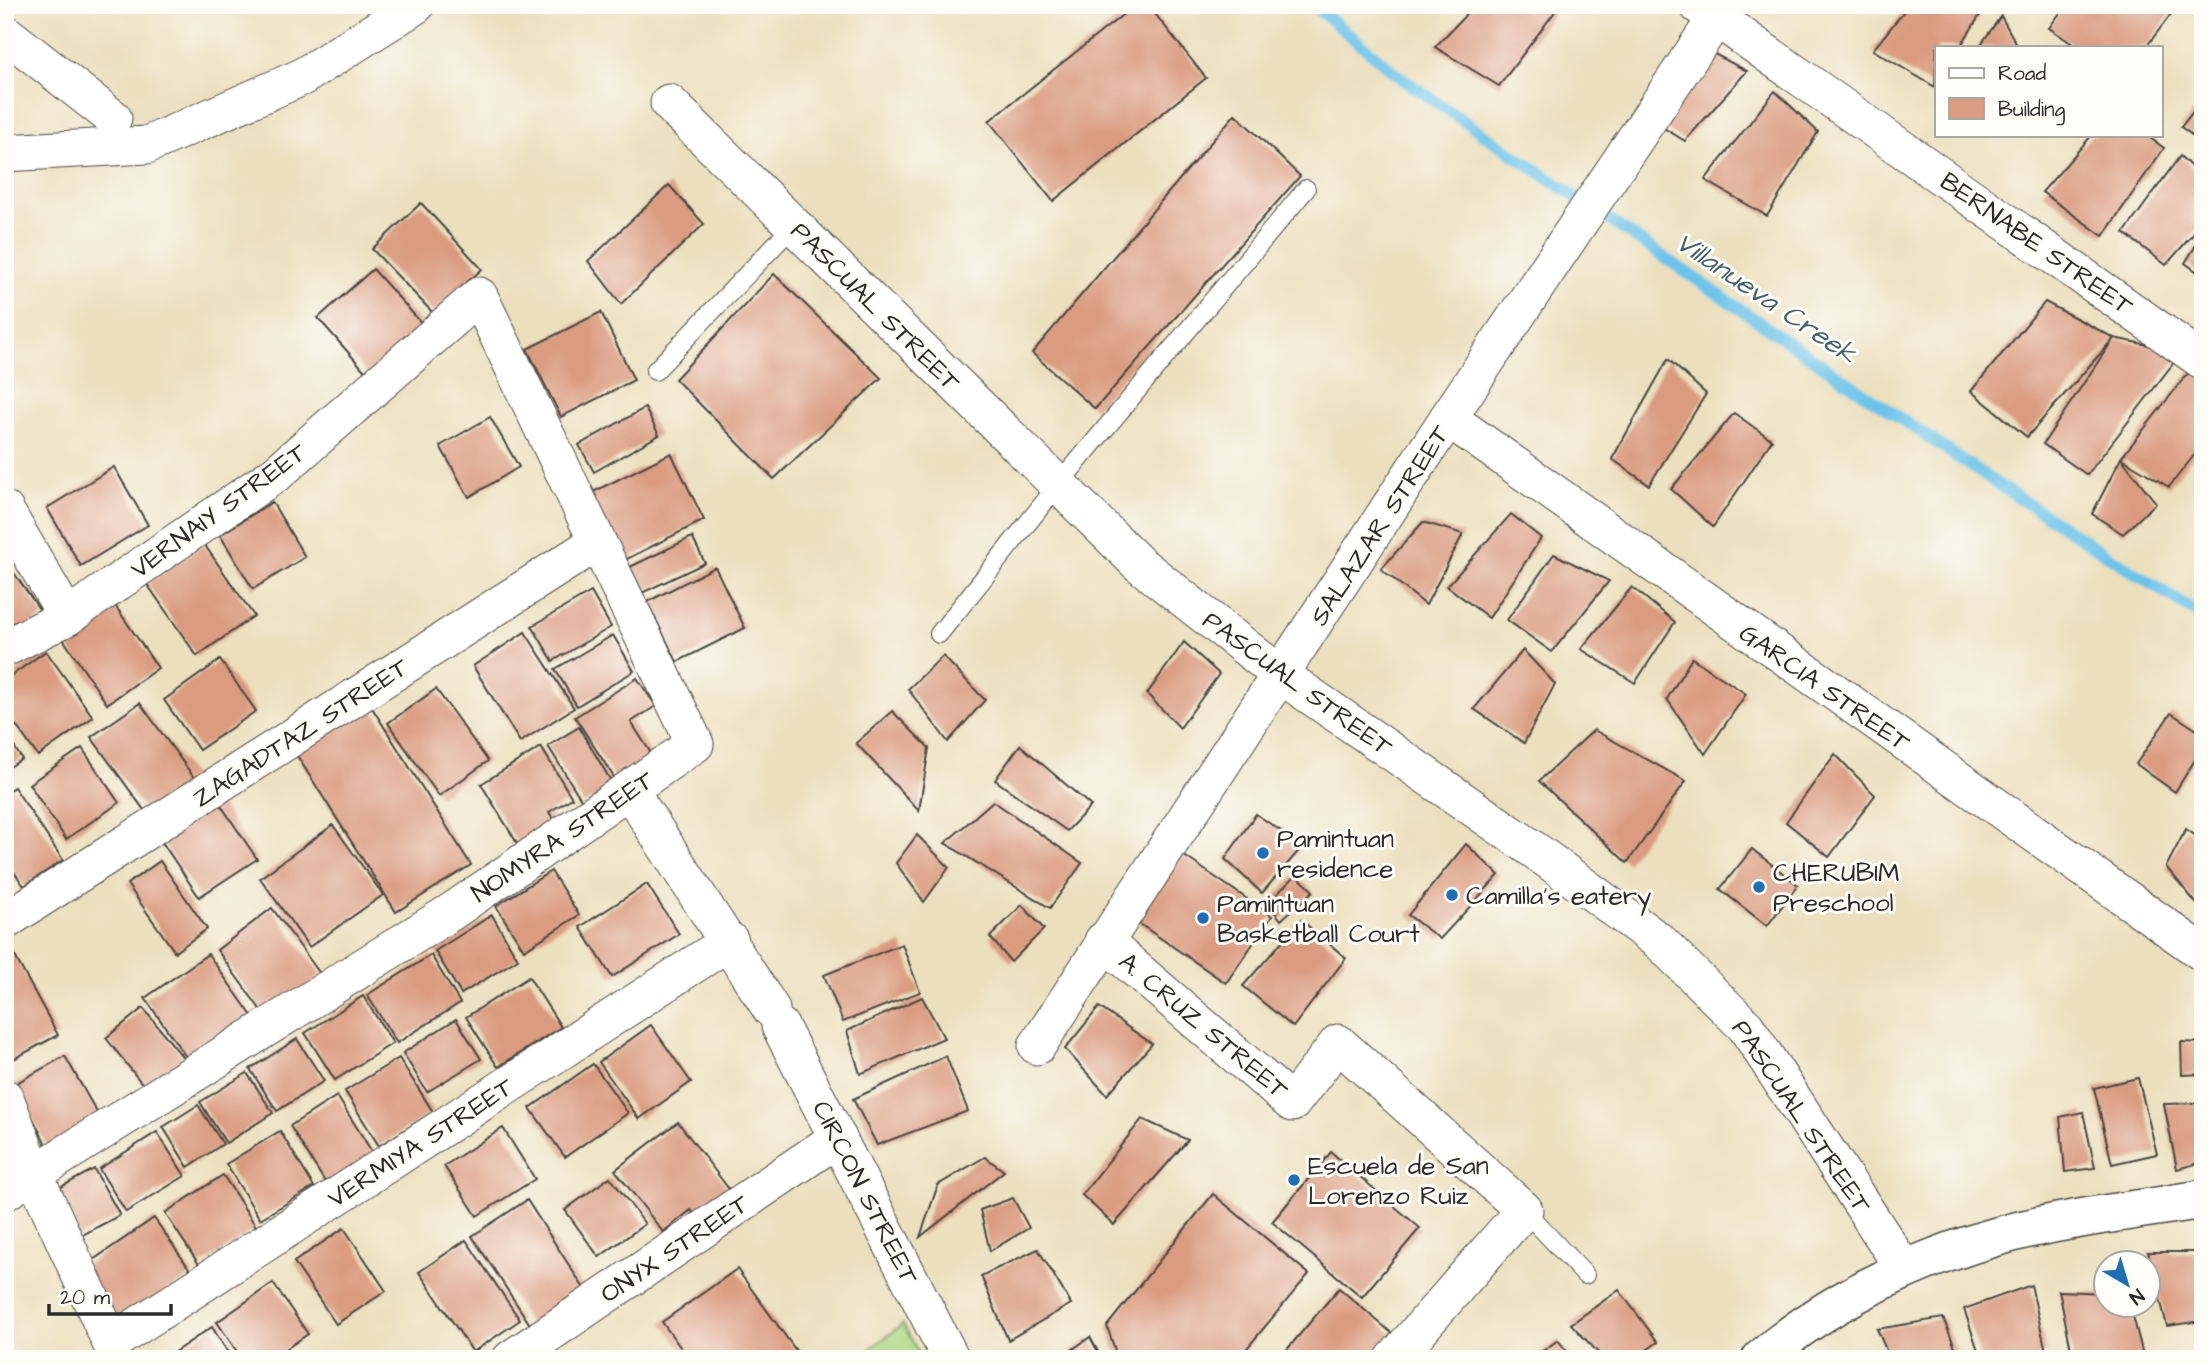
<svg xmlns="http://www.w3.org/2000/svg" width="2208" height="1364" viewBox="0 0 2208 1364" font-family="'Architects Daughter',sans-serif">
<rect width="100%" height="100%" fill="#fdfcf7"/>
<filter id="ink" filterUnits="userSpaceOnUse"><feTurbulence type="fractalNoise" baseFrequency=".0143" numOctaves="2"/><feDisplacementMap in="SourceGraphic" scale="14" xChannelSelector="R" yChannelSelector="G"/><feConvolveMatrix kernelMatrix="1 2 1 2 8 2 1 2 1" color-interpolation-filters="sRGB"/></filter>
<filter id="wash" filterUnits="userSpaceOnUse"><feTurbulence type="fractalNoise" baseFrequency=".00686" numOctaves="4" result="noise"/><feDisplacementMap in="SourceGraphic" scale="28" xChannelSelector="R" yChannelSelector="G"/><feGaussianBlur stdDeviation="1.57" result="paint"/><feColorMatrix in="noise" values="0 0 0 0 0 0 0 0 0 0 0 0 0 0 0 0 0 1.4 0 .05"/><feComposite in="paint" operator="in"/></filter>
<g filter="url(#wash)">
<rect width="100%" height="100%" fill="#ebdfbd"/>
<polygon fill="#aed985" stroke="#6c8258" stroke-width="2" points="903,1324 922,1359 857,1359"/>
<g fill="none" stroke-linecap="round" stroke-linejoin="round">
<polyline stroke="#6cc3e9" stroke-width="12" points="1313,5 1404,80 1988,478 2203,617"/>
</g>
<g id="blocks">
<g fill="#da9b80">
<polygon points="1135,5 1148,5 1206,78 1053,201 989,121"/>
<polygon points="1475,5 1560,5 1499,86 1435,47"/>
<polygon points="1909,5 1976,5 1983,10 1960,47 1937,47 1935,87 1873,50"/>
<polygon points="2066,5 2178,5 2146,47 2077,47 2049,28"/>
<polygon points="2001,16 2018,47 1979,47"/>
<polygon points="1701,47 1747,71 1685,141 1649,119"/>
<polygon points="1775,91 1818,132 1767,216 1705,180"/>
<polygon points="2203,99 2203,143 2181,127"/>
<polygon points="1235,114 1300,176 1095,409 1032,353"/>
<polygon points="2092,135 2146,135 2164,148 2103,236 2042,192"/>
<polygon points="2180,156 2203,178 2203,223 2166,265 2124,233"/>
<polygon points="669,185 704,224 621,304 588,261"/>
<polygon points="421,203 482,269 434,314 372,249"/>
<polygon points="2203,234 2203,276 2185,263"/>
<polygon points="373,269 425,327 370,377 318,318"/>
<polygon points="774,274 881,378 774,479 675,379"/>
<polygon points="2045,302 2114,338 2182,352 2087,475 2043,444 2114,338 2027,437 1971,391"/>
<polygon points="601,312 634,380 561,417 527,349"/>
<polygon points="1668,359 1706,394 1649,485 1612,459"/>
<polygon points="2197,362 2203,366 2203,444 2169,487 2121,458 2156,503 2123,534 2092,514 2121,458"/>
<polygon points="645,408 659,435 594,472 579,445"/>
<polygon points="1734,413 1772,440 1713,527 1671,489"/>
<polygon points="490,417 519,467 469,497 440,446"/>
<polygon points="671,453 704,520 623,561 589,494"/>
<polygon points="114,467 148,525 81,566 47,508"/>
<polygon points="272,502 305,557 253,589 220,535"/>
<polygon points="1511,514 1541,538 1489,618 1447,586"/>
<polygon points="1423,522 1463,534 1426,605 1381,569"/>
<polygon points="692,537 705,563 642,593 630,567"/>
<polygon points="204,544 254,616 197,656 147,584"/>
<polygon points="1554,554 1609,581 1552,652 1507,620"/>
<polygon points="5,560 44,616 5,643"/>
<polygon points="715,567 745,628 677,662 647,602"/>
<polygon points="1632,587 1675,622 1635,683 1581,649"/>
<polygon points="591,592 611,627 553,661 532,626"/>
<polygon points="110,598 158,668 107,704 59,633"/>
<polygon points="525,632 574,708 520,742 473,666"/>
<polygon points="613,635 634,671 577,706 555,669"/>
<polygon points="1184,642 1219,674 1180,728 1147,694"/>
<polygon points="1523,650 1555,684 1524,743 1474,709"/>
<polygon points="46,651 93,717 38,756 5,710 5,680"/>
<polygon points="943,656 985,700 948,742 908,689"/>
<polygon points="1692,658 1746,694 1705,754 1667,699"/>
<polygon points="220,660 256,711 199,750 164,700"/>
<polygon points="637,678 656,706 631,722 658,764 621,788 575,717"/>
<polygon points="436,689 488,761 439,796 388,723"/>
<polygon points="140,703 195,779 147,814 91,737"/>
<polygon points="369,703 471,865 396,912 294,751"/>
<polygon points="892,711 929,748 919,811 856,743"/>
<polygon points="2171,713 2203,734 2203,747 2175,792 2136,764"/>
<polygon points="579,727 614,786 584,804 548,746"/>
<polygon points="1594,730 1686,781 1627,863 1539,781"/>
<polygon points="5,733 22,759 5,770"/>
<polygon points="1020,745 1091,806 1067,831 995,780"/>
<polygon points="541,747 572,798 549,812 562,833 525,856 481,784"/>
<polygon points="82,748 119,803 66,839 29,784"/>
<polygon points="1835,754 1875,795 1829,857 1786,822"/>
<polygon points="14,787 63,860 24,886 5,859 5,793"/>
<polygon points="993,801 1082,863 1050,908 945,843"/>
<polygon points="220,804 257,859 199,897 162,842"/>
<polygon points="1256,814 1303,846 1262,893 1225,859"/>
<polygon points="333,825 383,895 309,947 260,878"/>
<polygon points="2186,829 2203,841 2202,910 2166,867"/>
<polygon points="917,835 949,867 924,902 896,863"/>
<polygon points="1466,844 1499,875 1440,939 1408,915"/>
<polygon points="1752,849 1798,885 1767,926 1720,889"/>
<polygon points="1180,853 1272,916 1226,983 1134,920"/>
<polygon points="160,861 207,929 175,952 127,884"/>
<polygon points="551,871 579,915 524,950 496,906"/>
<polygon points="1296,875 1313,891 1281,920 1268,903"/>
<polygon points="647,884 679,934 612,977 580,927"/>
<polygon points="1022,905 1044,929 1011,962 990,937"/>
<polygon points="272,908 321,975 265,1016 217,950"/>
<polygon points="492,915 518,959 461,994 435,951"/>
<polygon points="1301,920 1346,958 1293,1027 1243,986"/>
<polygon points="902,944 920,992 843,1022 824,975"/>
<polygon points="11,949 58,1035 8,1062 5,952"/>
<polygon points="208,954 257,1023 193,1067 145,998"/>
<polygon points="431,955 460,1003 397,1043 367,995"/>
<polygon points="529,977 561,1027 498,1067 466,1017"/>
<polygon points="363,996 393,1043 335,1080 305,1033"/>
<polygon points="922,997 944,1038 860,1074 847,1031"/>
<polygon points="1099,1007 1152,1044 1107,1095 1065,1049"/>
<polygon points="143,1008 186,1061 148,1091 106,1038"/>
<polygon points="456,1019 481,1059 427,1092 403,1053"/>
<polygon points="651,1025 691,1082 639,1119 599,1062"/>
<polygon points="297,1039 324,1081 277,1111 250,1069"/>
<polygon points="2181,1042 2203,1043 2203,1074 2182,1075"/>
<polygon points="65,1056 100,1118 48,1148 15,1084"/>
<polygon points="946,1056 968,1111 877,1145 853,1099"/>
<polygon points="399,1058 433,1112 379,1146 345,1091"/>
<polygon points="593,1064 628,1113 565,1157 530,1108"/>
<polygon points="247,1073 273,1113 226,1143 200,1102"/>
<polygon points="2138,1078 2157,1154 2112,1164 2094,1088"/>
<polygon points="337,1096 374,1155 327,1185 290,1126"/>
<polygon points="2203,1103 2203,1162 2177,1169 2164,1104"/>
<polygon points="198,1105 223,1144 188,1167 163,1127"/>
<polygon points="2083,1112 2095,1168 2065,1172 2060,1117"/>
<polygon points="1142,1119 1188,1140 1114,1225 1082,1195"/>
<polygon points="678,1122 738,1201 705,1227 691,1210 663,1232 615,1170"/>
<polygon points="503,1128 535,1179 477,1216 444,1166"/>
<polygon points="280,1131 314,1187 260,1219 226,1164"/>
<polygon points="157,1132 185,1176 126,1212 99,1169"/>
<polygon points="1331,1152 1420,1228 1362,1297 1272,1222"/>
<polygon points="985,1157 1004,1171 920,1237 938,1185"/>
<polygon points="94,1169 120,1215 75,1239 50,1193"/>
<polygon points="223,1175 257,1228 200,1266 165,1213"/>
<polygon points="610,1177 645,1224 599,1257 565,1210"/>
<polygon points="1213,1194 1309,1274 1238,1359 1118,1359 1107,1326"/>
<polygon points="1013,1198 1029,1228 990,1251 980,1210"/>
<polygon points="527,1200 585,1290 531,1326 472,1236"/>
<polygon points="154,1218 193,1274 121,1323 83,1267"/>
<polygon points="344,1228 386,1291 336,1324 294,1262"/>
<polygon points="466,1240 520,1320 473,1352 419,1272"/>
<polygon points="1038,1249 1071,1304 1008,1340 981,1276"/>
<polygon points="2148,1252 2203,1252 2203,1321 2167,1326"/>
<polygon points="737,1269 802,1359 689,1359 662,1322"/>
<polygon points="273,1283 308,1334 271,1359 242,1359 217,1322"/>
<polygon points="2031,1285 2046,1351 2035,1359 1981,1359 1964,1309"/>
<polygon points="1339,1288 1394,1335 1374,1359 1279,1359"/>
<polygon points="1619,1290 1658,1342 1634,1359 1604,1359 1571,1324"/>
<polygon points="2059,1291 2106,1293 2106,1304 2130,1304 2144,1359 2073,1359"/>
<polygon points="1943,1318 1960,1359 1890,1359 1877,1329"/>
<polygon points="212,1327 232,1359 164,1359"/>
<polygon points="1090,1337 1102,1359 1059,1359"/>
<polygon points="1558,1340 1573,1359 1532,1359"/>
</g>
</g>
</g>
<g filter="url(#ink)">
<use href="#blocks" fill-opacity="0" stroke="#484641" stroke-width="2"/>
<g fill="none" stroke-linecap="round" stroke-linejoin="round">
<g stroke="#484641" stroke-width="20">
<g id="service">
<polyline points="655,371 794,225"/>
<polyline points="939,634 1058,485 1306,189"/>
<polyline points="1524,1210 1585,1275"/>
</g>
</g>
<g stroke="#484641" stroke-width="39">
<g id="minor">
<polyline points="1698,5 2203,361"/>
<polyline points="5,33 113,118"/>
<polyline points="669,103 1138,563 1282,676 1537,852 1660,942 1746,1027 1904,1269"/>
<polyline points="5,153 147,145 302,77 416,5"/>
<polyline points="1448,418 2203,953"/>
<polyline points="5,510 67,617"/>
<polyline points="5,648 67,617 277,473 479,296 695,744 451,912 5,1192"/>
<polyline points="630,791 771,1009"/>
<polyline points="5,921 596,543"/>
<polyline points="1103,941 1292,1103 1338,1043 1524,1210 1394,1359"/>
<polyline points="780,1026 951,1359"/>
<polyline points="1037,1046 1448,418 1725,5"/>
<polyline points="5,1098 35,1176 111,1343 730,941"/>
<polyline points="511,1359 838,1138"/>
</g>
</g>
<g stroke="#484641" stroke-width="41">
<path id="tertiary" d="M1761 1359C1829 1299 1929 1253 2018 1231 2078 1216 2142 1210 2203 1199"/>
</g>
<use href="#service" stroke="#fff" stroke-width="18"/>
<use href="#minor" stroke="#fff" stroke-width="37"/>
<use href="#tertiary" stroke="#fff" stroke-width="38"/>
</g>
</g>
<g fill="#1f6fb2" stroke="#fdfcf7" stroke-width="2.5">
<circle cx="1263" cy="853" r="7"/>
<circle cx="1759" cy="887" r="7"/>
<circle cx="1452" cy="895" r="7"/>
<circle cx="1203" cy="918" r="7"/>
<circle cx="1294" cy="1180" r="7"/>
</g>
<g text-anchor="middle" stroke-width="6" stroke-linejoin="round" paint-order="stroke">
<g font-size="26" fill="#2b2b2b" stroke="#fdfcf7">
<text transform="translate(2037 243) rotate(35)" y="9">BERNABE STREET</text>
<text transform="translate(876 306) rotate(45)" y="9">PASCUAL STREET</text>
<text transform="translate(218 510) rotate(-36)" y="9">VERNAIY STREET</text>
<text transform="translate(1379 525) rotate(-57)" y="9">SALAZAR STREET</text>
<text transform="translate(1298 683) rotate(36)" y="9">PASCUAL STREET</text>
<text transform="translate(1825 687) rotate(35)" y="9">GARCIA STREET</text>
<text transform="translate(300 732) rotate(-33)" y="9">ZAGADTAZ STREET</text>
<text transform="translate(562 836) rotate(-34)" y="9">NOMYRA STREET</text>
<text transform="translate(1204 1025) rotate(40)" y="9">A. CRUZ STREET</text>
<text transform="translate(1802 1116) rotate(56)" y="9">PASCUAL STREET</text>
<text transform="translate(420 1142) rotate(-33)" y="9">VERMIYA STREET</text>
<text transform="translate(866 1192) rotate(63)" y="9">CIRCON STREET</text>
<text transform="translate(674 1248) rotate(-34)" y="9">ONYX STREET</text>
</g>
<g font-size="26" fill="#2b2b2b" stroke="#fdfcf7" text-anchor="start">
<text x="1277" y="847">Pamintuan<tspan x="1277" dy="30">residence</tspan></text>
<text x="1773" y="881">CHERUBIM<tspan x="1773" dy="30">Preschool</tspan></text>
<text x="1466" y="904">Camilla's eatery</text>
<text x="1217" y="912">Pamintuan<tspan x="1217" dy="30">Basketball Court</tspan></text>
<text x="1308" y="1174">Escuela de San<tspan x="1308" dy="30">Lorenzo Ruiz</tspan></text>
</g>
<g font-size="28" font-style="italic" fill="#42606e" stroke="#fdfcf7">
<text transform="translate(1767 297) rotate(34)" y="10">Villanueva Creek</text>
</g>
</g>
<rect width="2208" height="1364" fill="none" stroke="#fdfcf7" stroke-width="28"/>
<rect x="1935" y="46" width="228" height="91" fill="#fdfcf7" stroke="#a9a8a5" stroke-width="2"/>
<rect x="1949" y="68" width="35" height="10" fill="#ffffff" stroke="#a9a8a5" stroke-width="2"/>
<text x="1998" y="80" font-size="21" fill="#2b2b2b">Road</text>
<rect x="1949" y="98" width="35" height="21" fill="#da9b80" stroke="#a9a8a5" stroke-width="2"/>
<text x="1998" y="116" font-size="21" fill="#2b2b2b">Building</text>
<g transform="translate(2127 1284) rotate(142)"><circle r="33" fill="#fdfcf7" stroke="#a9a8a5" stroke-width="2"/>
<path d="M0-5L12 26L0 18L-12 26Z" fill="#1f6fb2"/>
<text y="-10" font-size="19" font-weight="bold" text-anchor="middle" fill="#2b2b2b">N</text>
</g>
<path d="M49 1304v10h122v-10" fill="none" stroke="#2b2b2b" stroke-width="3.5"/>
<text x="60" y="1304" font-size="21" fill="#2b2b2b" stroke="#fdfcf7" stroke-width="5" paint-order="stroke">20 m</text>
</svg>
